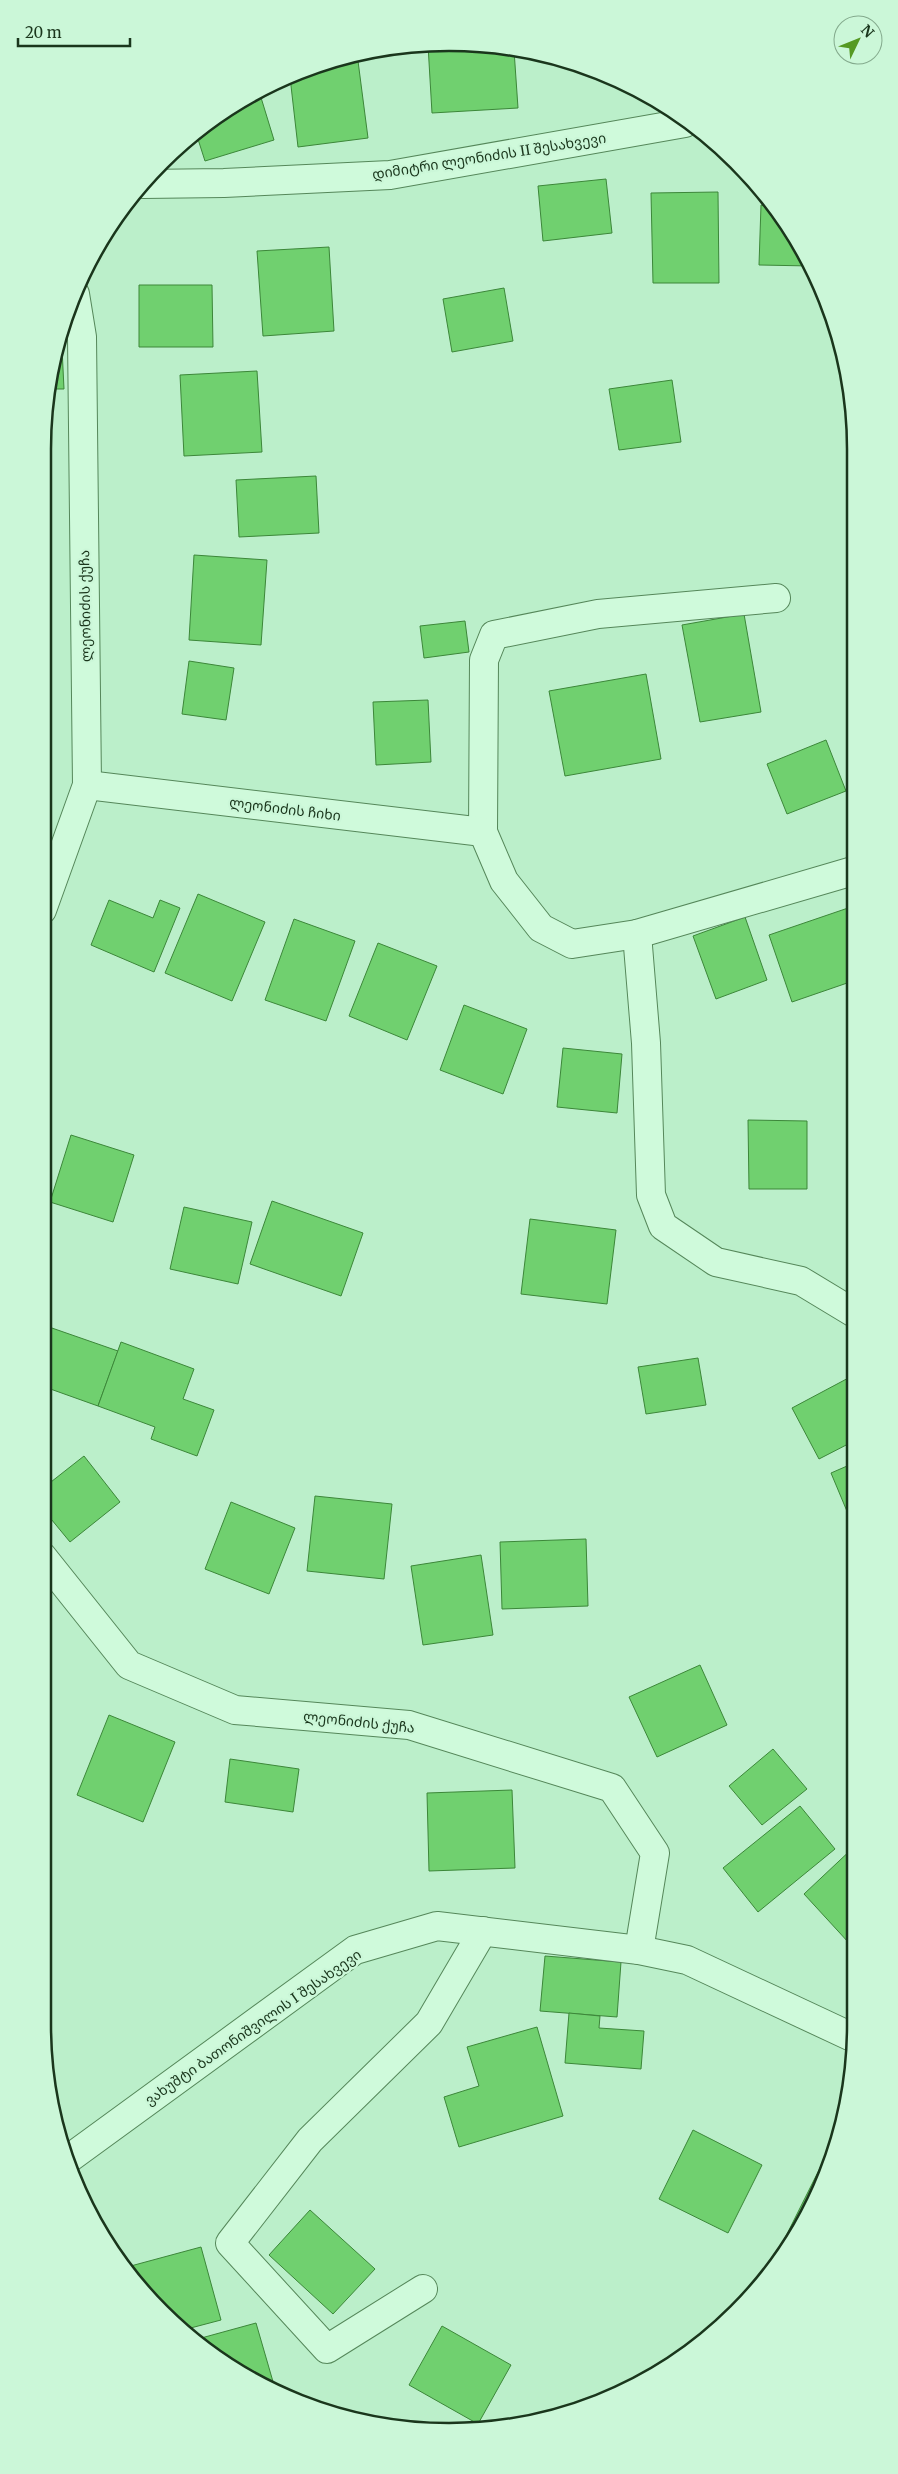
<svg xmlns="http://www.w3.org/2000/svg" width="898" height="2474" viewBox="0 0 898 2474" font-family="Merriweather,'Noto Sans Georgian',serif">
<rect width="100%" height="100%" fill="#bbefca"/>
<g fill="#70d06f" stroke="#3c8739">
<polygon points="475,43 514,50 518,108 432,113 428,45"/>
<polygon points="557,58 571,63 559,65"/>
<polygon points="358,61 368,138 298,147 290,77 312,67"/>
<polygon points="259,91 274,140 205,161 196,133 246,97"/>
<polygon points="606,179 612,233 543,241 538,186"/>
<polygon points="718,192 719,283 653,283 651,193"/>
<polygon points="761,205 771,206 811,266 759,265"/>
<polygon points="329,247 334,331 263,336 257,251"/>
<polygon points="139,285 212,285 213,347 139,347"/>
<polygon points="504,288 513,341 452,352 443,299"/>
<polygon points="56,348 62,348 64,389 50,389"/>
<polygon points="257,371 262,452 184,456 180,375"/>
<polygon points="672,380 681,442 619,450 609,389"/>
<polygon points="852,470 852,517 847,471"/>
<polygon points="316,476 319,533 239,537 236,480"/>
<polygon points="194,555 267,560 261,645 189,640"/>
<polygon points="744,614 761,712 700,722 682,625"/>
<polygon points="465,621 469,652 424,658 420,626"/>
<polygon points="189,661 234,668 226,720 182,714"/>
<polygon points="646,674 661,759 565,776 549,691"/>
<polygon points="428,700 431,762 376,765 373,702"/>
<polygon points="826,740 846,791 787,814 767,764"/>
<polygon points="198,894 265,922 232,1001 165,973"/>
<polygon points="109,900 153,918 160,900 180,908 154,972 91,945"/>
<polygon points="851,907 853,914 853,981 792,1002 769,935"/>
<polygon points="745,917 767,980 716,999 693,936"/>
<polygon points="294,919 355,941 326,1021 265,1000"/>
<polygon points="378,943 437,966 407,1040 349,1016"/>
<polygon points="464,1005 527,1029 503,1094 440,1070"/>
<polygon points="563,1048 622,1054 617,1113 557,1107"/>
<polygon points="748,1120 807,1121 807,1189 749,1189"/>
<polygon points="71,1135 134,1155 113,1222 50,1202"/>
<polygon points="272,1201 363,1233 341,1296 250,1264"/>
<polygon points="184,1207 252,1222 238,1284 170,1269"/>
<polygon points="530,1219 616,1230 607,1304 521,1294"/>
<polygon points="49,1327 118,1351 98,1406 42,1386 42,1344"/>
<polygon points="121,1342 194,1369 183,1399 214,1410 197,1456 151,1439 155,1427 98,1406"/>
<polygon points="698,1358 706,1405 646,1414 638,1367"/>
<polygon points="854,1375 854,1441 819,1459 792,1408"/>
<polygon points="84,1456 120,1502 70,1542 42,1508 42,1489"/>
<polygon points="854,1463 854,1528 831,1473"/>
<polygon points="315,1496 392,1504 384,1579 307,1571"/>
<polygon points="231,1502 295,1528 269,1594 205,1569"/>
<polygon points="586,1539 588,1606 502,1609 500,1542"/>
<polygon points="481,1555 493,1635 423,1645 411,1566"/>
<polygon points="700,1665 727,1725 657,1757 629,1697"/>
<polygon points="109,1715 175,1742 143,1822 77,1795"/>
<polygon points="773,1749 807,1789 762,1825 729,1786"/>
<polygon points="230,1759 299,1769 293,1812 225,1802"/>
<polygon points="512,1790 515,1868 429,1871 427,1793"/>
<polygon points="800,1806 835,1849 758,1912 723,1868"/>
<polygon points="855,1846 855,1937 849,1943 804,1894"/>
<polygon points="545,1956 621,1962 617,2017 540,2011"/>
<polygon points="569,2013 600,2016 599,2028 644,2031 641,2069 565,2063"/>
<polygon points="537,2027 563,2116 459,2147 444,2097 479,2086 467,2047"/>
<polygon points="693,2130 762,2165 728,2233 659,2199"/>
<polygon points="824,2160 827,2162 786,2252 780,2248"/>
<polygon points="310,2210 375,2269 333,2314 269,2255"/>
<polygon points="201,2247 221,2320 183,2330 144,2293 127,2267"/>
<polygon points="256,2323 276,2392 269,2389 202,2348 194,2340"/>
<polygon points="442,2326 511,2365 478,2424 409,2385"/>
</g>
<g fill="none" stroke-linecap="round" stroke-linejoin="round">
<g stroke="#55875a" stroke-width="30">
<g id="street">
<polyline points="143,184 224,183 390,175 685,123"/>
<polyline points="776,598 598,614 494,635 484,660 483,832 504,881 541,928 572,944 637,934 853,871"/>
<polyline points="87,785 483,832"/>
<polyline points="42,910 87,785 82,337 75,294"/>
<polyline points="637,934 646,1043 651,1195 663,1226 716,1262 801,1281 854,1313"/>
<polyline points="42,1556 129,1665 235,1710 409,1725 612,1788 655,1853 639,1950"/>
<polyline points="67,2160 355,1950 437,1926 639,1950 687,1960 854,2038"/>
<polyline points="423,2289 327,2349 230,2243 310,2140 429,2023 483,1931"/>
</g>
</g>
<use href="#street" stroke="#cffadb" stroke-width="28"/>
</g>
<g text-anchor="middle" stroke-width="4.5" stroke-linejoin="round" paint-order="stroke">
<g font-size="14" fill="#1a361c" stroke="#cbf7d8">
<text transform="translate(489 156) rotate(-9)" y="5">დიმიტრი ლეონიძის II შესახვევი</text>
<text transform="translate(85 606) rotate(-91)" y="5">ლეონიძის ქუჩა</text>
<text transform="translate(285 809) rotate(7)" y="5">ლეონიძის ჩიხი</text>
<text transform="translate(359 1722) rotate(6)" y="5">ლეონიძის ქუჩა</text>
<text transform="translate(253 2027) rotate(-35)" y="5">ვახუშტი ბათონიშვილის I შესახვევი</text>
</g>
</g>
<path d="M0 0H898V2474H0ZM449 51H449A398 398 0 0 1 847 449V2025A398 398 0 0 1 449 2423H449A398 398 0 0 1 51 2025V449A398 398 0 0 1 449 51Z" fill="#cbf7d8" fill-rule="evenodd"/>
<path fill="none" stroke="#1a361c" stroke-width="2.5" d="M449 51H449A398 398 0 0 1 847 449V2025A398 398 0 0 1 449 2423H449A398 398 0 0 1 51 2025V449A398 398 0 0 1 449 51Z"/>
<g transform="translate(858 40) rotate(47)"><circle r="24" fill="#cbf7d8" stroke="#84aa8d"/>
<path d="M0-4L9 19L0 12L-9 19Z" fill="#559922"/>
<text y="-8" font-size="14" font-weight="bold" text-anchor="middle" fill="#1a361c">N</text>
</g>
<path d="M18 38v8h112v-8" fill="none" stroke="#1a361c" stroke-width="2.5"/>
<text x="25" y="38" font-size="15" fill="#1a361c" stroke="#cbf7d8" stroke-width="4" paint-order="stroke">20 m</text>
</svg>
